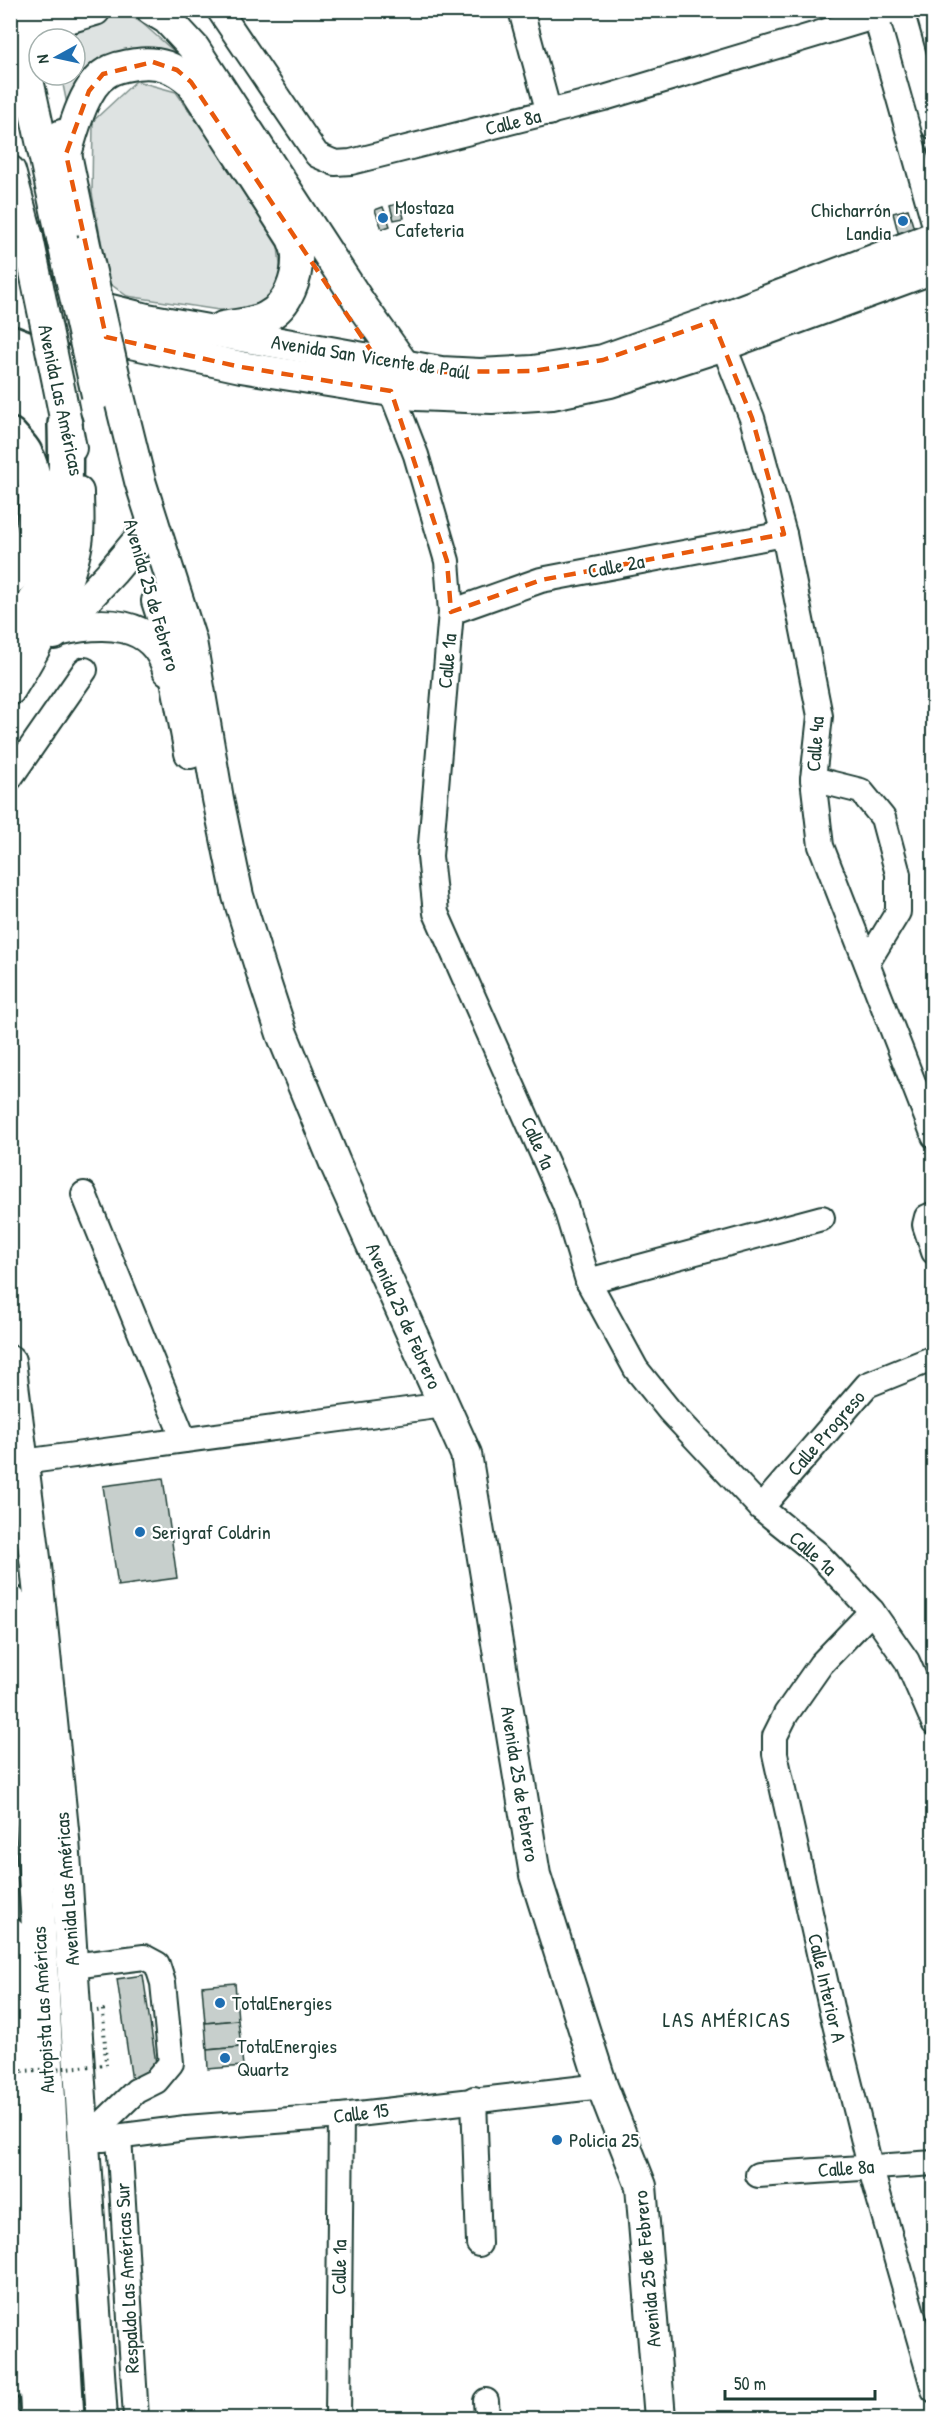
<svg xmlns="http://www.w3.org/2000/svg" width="944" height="2429" viewBox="0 0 944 2429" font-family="'Patrick Hand',sans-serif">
<rect width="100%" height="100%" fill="#fff"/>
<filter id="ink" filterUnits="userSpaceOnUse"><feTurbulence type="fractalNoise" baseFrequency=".0167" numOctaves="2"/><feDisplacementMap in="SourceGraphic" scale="12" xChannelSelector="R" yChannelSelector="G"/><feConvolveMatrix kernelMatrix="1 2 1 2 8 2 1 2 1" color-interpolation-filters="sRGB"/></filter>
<g filter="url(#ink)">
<g fill="#dee3e2" stroke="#7e908b" stroke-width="1.5">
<polygon points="49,11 123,11 142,23 177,54 131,55 68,109 61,75 75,75 75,39 54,39"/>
<polygon points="136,81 176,92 209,139 278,247 280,265 278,292 259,310 219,310 127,296 109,283 92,193 93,121"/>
<polygon points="11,458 15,461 20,521 11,546"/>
</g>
<g fill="#c7cfcc" stroke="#1f3d34" stroke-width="1.5">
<polygon points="400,203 404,218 394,220 390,206"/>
<polygon points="383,207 390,226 382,229 375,210"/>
<polygon points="908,209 914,229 900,240 893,213"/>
<polygon points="163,1478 177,1578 118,1586 103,1486"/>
<polygon points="143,1975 158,2077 132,2081 117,1979"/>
<polygon points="235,1983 238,2020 205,2023 202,1986"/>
<polygon points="238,2020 241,2047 207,2050 205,2023"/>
<polygon points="241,2047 243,2066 208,2069 207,2050"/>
</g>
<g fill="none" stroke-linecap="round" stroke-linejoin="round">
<g stroke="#1f3d34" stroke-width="28">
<g id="minor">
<polyline points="219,10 317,155 335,163 351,162 604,98 897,10"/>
<polyline points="521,10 549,113"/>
<polyline points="874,10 934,222"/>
<polyline points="901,10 934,127"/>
<polyline points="717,329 752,418 784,534 820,716 813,779 821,846 934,1136"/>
<polyline points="386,378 416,455 447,561 451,612 430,856 436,913 565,1205 588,1281 636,1369 669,1410 761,1508 817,1553 872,1611 907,1661 934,1723"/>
<polyline points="451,612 541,580 784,534"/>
<polyline points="10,778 85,670"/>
<polyline points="813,779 861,791 883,818 898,874 898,912 867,963"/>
<polyline points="84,1194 184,1440"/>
<polyline points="934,1214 927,1217 925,1225 934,1252"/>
<polyline points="588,1281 822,1218"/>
<polyline points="23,1462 444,1405"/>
<polyline points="761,1508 867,1385 934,1358"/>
<polyline points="872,1611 821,1664 786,1714 775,1736 775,1754 832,2012 870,2166 934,2390"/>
<polyline points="73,1966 144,1957 157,1964 163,1983 171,2063 156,2081 136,2091 103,2123 103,2139"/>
<polyline points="474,2099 479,2244"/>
<polyline points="119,2137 136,2418"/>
<polyline points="84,2141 186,2128 341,2116 602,2086"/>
<polyline points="758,2175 934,2163"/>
<polyline points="486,2401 487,2418"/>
<polyline points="338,2418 341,2116"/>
</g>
</g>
<g stroke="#1f3d34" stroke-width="34">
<g id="major">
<polyline points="13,10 62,238"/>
<polyline points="152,10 167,19 194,48 360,303 404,365"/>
<polyline points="18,33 95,10"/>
<polyline points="62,135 86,250"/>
<path d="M66 154C73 131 84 86 106 73 115 67 125 66 136 64 159 61 174 67 191 82L292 238C294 243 297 250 297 256 298 278 288 305 268 316 255 324 238 324 223 327"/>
<polyline points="10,171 28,238"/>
<polyline points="10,277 63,298 147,319 441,372 480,374 533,371 603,360 713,321 934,237"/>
<polyline points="10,306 75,331 241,367 416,395 492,398 552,394 610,382 724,345 934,268"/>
<polyline points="58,383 71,448"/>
<polyline points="118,392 140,481 191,641 218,799 238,896 261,970 282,1034 335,1163 466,1454 535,1875 602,2086 641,2186 660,2418"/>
<polyline points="157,601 167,632 190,753"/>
<path d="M58 631C100 621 154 618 168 670"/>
<polyline points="54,634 112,572 153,523"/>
<path d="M10 690C36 648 68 592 77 543 80 527 78 508 78 492"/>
<polyline points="10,1361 36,1566 64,1839 102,2418"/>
</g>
</g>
<g stroke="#1f3d34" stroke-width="38">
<g id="highway">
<path d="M10 435C15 441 22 447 25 453 44 487 36 549 10 578"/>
<path d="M10 637C23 617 40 596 49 574 68 527 66 473 65 424"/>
<polyline points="10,1602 30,1780 67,2418"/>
<polyline points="10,1935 38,2418"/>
<polyline points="10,2382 17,2323"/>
</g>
</g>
<polyline stroke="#1f3d34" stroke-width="4" stroke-dasharray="1.5 4.5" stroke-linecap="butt" points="97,2011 103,2010 106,2065"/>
<use href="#minor" stroke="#fff" stroke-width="24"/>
<use href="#major" stroke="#fff" stroke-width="30"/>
<use href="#highway" stroke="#fff" stroke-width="33"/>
<g stroke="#1f3d34" stroke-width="34" stroke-linecap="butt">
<g id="major-bridge">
<polyline points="28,238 58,383"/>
<polyline points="62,238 97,395"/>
<polyline points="86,250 118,392"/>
</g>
</g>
<polyline stroke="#1f3d34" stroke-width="4" stroke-dasharray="1.5 4.5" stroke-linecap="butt" points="10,2072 106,2065"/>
<use href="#major-bridge" stroke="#fff" stroke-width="30"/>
</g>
</g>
<path fill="none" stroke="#e8590c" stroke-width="4.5" stroke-dasharray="12 8" stroke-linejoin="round" d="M153 62 177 70 191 82 378 361 441 372 533 371 603 360 713 321 752 418 784 534 541 580 451 612 447 561 391 391 241 367 106 337 66 154 89 91 103 74Z"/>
<g fill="#1f6fb2" stroke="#fff" stroke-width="2">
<circle cx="383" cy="218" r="6"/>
<circle cx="903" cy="221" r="6"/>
<circle cx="140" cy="1532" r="6"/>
<circle cx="220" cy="2003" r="6"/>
<circle cx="225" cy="2058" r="6"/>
<circle cx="557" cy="2140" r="6"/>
</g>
<g text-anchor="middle" stroke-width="4.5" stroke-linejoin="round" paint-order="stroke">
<g font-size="20" fill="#1f3d34" stroke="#fff">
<text transform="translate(513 122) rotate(-14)" y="7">Calle 8a</text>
<text transform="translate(371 357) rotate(9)" y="7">Avenida San Vicente de Paúl</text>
<text transform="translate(61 400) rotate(78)" y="7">Avenida Las Américas</text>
<text transform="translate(616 566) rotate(-11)" y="7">Calle 2a</text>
<text transform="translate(152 595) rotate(74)" y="7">Avenida 25 de Febrero</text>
<text transform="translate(447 661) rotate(-85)" y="7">Calle 1a</text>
<text transform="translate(815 744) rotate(-86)" y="7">Calle 4a</text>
<text transform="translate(538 1143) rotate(66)" y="7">Calle 1a</text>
<text transform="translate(404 1316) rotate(66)" y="7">Avenida 25 de Febrero</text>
<text transform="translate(826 1433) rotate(-49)" y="7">Calle Progreso</text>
<text transform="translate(813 1553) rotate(42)" y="7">Calle 1a</text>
<text transform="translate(520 1784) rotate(81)" y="7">Avenida 25 de Febrero</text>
<text transform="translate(67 1889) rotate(-94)" y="7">Avenida Las Américas</text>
<text transform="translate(827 1988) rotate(77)" y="7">Calle Interior A</text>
<text transform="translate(43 2010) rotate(-93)" y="7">Autopista Las Américas</text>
<text transform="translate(361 2113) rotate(-7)" y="7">Calle 15</text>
<text transform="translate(846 2168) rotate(-4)" y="7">Calle 8a</text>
<text transform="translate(339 2267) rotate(-89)" y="7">Calle 1a</text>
<text transform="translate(647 2269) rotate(-95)" y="7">Avenida 25 de Febrero</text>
<text transform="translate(127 2278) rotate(-93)" y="7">Respaldo Las Américas Sur</text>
</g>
<g font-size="20" fill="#1f3d34" stroke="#fff" text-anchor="start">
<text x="395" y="214">Mostaza<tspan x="395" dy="23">Cafeteria</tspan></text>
<text x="891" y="217" text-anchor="end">Chicharrón<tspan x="891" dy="23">Landia</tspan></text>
<text x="152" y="1539">Serigraf Coldrin</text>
<text x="232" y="2010">TotalEnergies</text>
<text x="237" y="2053">TotalEnergies<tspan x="237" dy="23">Quartz</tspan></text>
<text x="569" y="2147">Policia 25</text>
</g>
<g font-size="21" letter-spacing="1.5" fill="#1f3d34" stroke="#fff">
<text x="727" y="2027">LAS AMÉRICAS</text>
</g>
</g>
<rect width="944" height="2429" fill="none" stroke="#fff" stroke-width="36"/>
<rect x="18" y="18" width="908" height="2393" fill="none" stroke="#1f3d34" stroke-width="2" filter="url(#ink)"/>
<g transform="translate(57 57) rotate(262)"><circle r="28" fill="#ffffff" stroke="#a5b1ae" stroke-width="1.5"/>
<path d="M0-4.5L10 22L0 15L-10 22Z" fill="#1f6fb2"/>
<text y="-9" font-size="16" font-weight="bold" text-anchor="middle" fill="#1f3d34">N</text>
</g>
<path d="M725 2390v9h150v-9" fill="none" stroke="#1f3d34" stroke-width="3"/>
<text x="734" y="2390" font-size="18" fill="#1f3d34" stroke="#ffffff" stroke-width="4.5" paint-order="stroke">50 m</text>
</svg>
